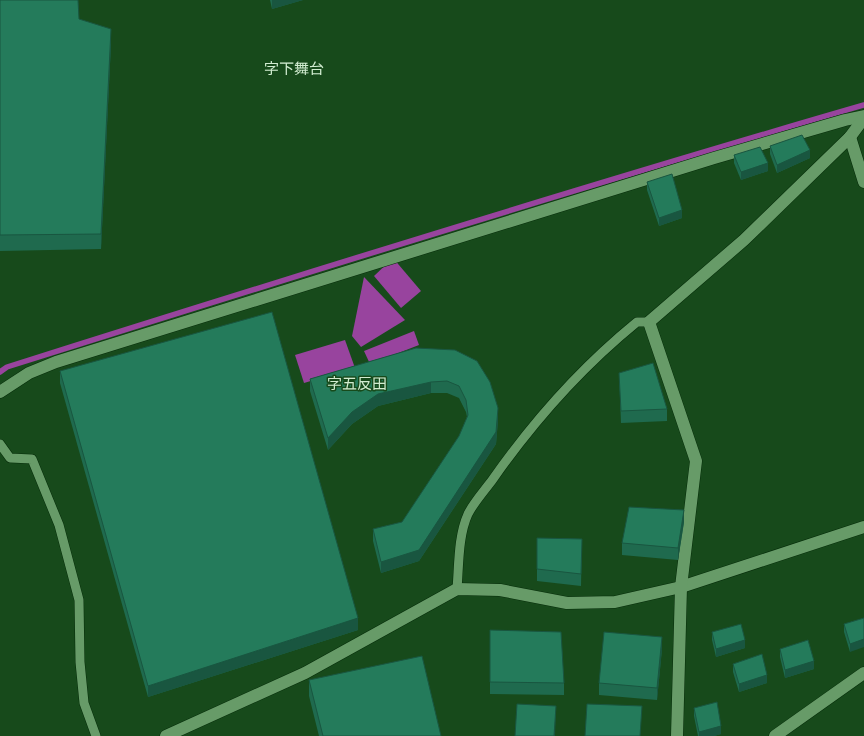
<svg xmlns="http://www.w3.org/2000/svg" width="864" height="736" viewBox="0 0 864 736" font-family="Barlow,'Noto Sans JP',sans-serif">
<rect width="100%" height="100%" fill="#174a1b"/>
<g fill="#98449e">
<polygon points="393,258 421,291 401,308 374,276"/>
<polygon points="364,277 405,320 361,347 352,336"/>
<polygon points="414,331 419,345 370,364 364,351"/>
<polygon points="345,340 355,368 304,383 295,355"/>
</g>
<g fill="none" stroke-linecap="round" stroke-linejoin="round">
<path stroke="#98449e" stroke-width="5.5" d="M0 372 7 367C292 277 577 188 864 105"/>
<g stroke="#062d0a" stroke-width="10">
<g id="lane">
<polyline points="0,444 10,458 32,459 59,525 79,600 80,662 84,703 96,736"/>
<path d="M457 589C459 565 458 536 468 514 474 502 485 490 493 479 533 422 583 366 637 322H649"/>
</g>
</g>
<g stroke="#062d0a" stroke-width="13">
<g id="street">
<polyline points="850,137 864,182"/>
<polyline points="0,392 29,373 56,362 714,158 845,120 864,116"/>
<polyline points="166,736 305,673 457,589 500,590 567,603 615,602 681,587 864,527"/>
<polyline points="677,736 681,587 696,461 649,322 744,240 850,137 864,118"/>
<polyline points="775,736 864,673"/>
</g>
</g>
<use href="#lane" stroke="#679b68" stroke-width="9"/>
<use href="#street" stroke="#679b68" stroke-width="12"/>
</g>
<g fill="#1f6a4e">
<polygon points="0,0 79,19 111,44 101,249 0,251"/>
<polygon points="270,0 303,0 272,9"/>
<polygon points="770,146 810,158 777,173 770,154"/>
<polygon points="734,155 768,171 741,180 734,163"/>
<polygon points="647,182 682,218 659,226 647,190"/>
<polygon points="416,348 498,420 496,444 419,561 381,573 373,541 373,529 402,522 459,436 467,417 466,412 459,398 447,393 431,393 378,406 352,424 328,450 310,391 310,379"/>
<polygon points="60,371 358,630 148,697 60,383"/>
<polygon points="619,373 667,409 667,421 621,423"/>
<polygon points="684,522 678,560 622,555 622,543"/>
<polygon points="537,538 582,539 581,586 537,581"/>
<polygon points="864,618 850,652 844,632 844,624"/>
<polygon points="490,630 564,683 564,695 490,694"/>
<polygon points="712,632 745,648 716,657 712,640"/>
<polygon points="662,649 657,700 599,695 599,683"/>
<polygon points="780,649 814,669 785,678 780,657"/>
<polygon points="733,664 767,683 739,692 733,672"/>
<polygon points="309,680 441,736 319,736 309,696"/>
<polygon points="694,708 721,734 714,736 698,736 694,716"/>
</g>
<g fill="#195640">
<polygon points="272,0 303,0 272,9"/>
<polygon points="111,29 111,44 101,249 101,234"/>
<polygon points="810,150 810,158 777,173 777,165"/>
<polygon points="768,163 768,171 741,180 741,172"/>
<polygon points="682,210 682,218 659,226 659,218"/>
<polygon points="431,382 431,393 378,406 352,424 328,450 328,438 352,412 378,394"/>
<polygon points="498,408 498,420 496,444 419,561 381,573 381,562"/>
<polygon points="684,510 684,522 678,560 678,548"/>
<polygon points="358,618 358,630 148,697 148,686"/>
<polygon points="662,637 662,649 657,700 657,688"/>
<polygon points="864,639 864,647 850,652 850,644"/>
<polygon points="745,640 745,648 716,657 716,649"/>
<polygon points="814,661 814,669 785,678 785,670"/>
<polygon points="767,675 767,683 739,692 739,684"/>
<polygon points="556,706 555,736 554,736"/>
<polygon points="721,726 721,734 714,736 699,736 699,732"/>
</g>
<g fill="#247b5b" stroke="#195640">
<polygon points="0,0 78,0 79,19 111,29 101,234 0,235"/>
<polygon points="802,135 810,150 777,165 770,146"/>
<polygon points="760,147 768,163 741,172 734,155"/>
<polygon points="672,174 682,210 659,218 647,182"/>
<polygon points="272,312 358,618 148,686 60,371"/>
<polygon points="416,348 455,350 477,361 490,382 498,408 496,432 419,550 381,562 373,529 402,522 459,436 468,415 466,400 459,386 447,381 431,382 378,394 352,412 328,438 310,379"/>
<polygon points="653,363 667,409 621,411 619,373"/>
<polygon points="629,507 684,510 678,548 622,543"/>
<polygon points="537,538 582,539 581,574 537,569"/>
<polygon points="864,618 864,639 850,644 844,624"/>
<polygon points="741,624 745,640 716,649 712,632"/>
<polygon points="490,630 561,632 564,683 490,682"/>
<polygon points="604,632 662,637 657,688 599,683"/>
<polygon points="808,640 814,661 785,670 780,649"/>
<polygon points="762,654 767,675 739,684 733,664"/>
<polygon points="422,656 441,736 323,736 309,680"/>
<polygon points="717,702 721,726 699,732 694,708"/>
<polygon points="517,704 556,706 554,736 515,736"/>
<polygon points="587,704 642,706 640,736 585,736"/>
</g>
<g text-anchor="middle" stroke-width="3" stroke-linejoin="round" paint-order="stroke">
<g font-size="15" fill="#d1ecd0" stroke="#174a1b">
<text x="294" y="74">字下舞台</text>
<text x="357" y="389">字五反田</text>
</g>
</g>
</svg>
